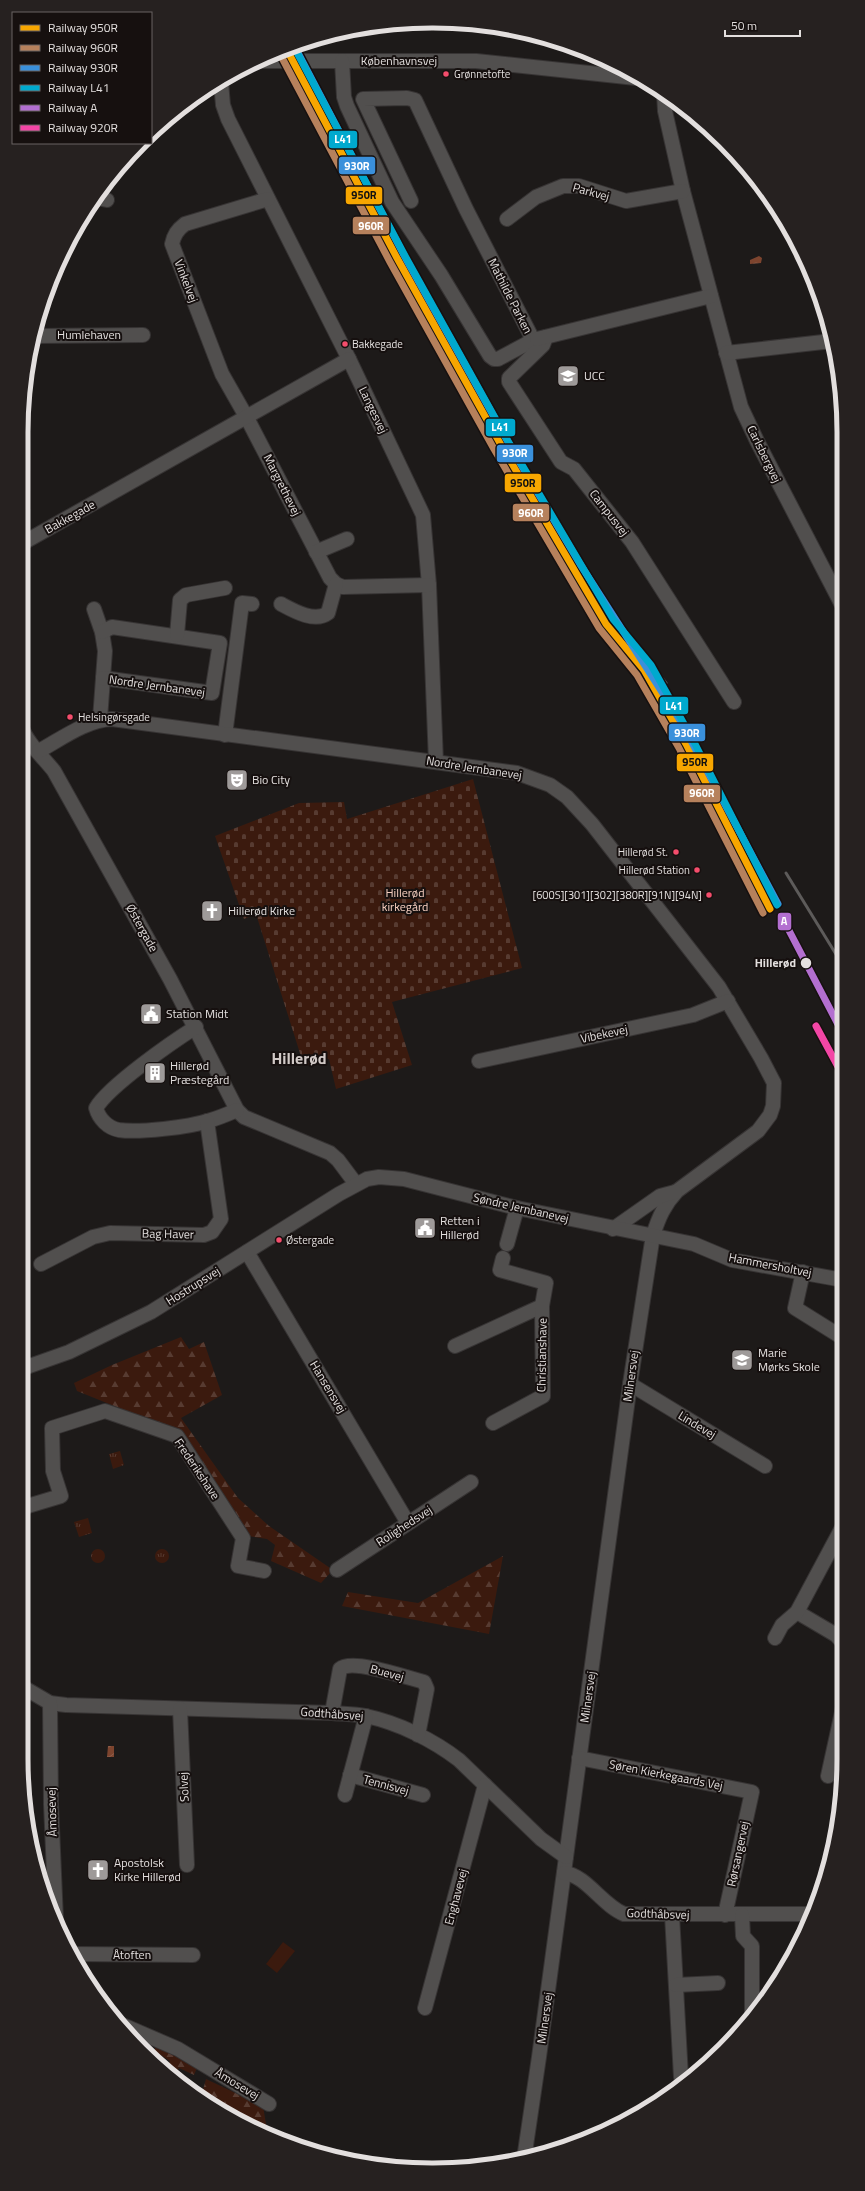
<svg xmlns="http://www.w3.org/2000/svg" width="865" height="2191" viewBox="0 0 865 2191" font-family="'Titillium Web',sans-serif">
<defs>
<pattern id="forest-firs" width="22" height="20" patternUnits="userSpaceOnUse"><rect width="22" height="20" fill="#3b1a0e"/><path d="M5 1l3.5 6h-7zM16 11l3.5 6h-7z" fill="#573b31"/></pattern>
<pattern id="cemetery-stones" width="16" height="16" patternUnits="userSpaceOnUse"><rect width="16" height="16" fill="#3b1a0e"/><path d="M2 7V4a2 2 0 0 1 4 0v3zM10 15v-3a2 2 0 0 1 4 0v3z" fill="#573b31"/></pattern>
<pattern id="park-tufts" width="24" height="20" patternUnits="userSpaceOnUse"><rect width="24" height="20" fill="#3b1a0e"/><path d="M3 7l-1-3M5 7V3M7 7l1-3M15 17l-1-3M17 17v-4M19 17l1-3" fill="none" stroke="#573b31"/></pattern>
<pattern id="water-waves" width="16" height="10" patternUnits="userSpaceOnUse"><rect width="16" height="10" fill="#7d442e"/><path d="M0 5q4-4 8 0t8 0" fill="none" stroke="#8f5f4c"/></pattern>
</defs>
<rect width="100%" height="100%" fill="#1d1a19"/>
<polygon fill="#3b1a0e" points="283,1942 295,1951 277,1973 266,1964"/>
<g fill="url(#forest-firs)">
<polygon points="181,1337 189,1349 204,1342 222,1395 181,1418 238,1498 269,1526 333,1570 321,1583 271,1561 275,1545 267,1539 248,1536 176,1431 77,1391 74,1383 112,1365"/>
<polygon points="503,1556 489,1634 342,1606 348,1592 418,1603"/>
<polygon points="155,2045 197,2068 194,2075 179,2068 174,2077 165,2071 170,2061 155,2051"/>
<polygon points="206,2079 263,2106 267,2130 264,2132 227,2115 201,2097"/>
</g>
<polygon fill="url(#cemetery-stones)" points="473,779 522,968 392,1002 412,1065 336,1089 329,1059 304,1066 256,914 244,919 215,836 299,803 344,802 347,819"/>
<g fill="url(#park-tufts)">
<polygon points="120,1451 124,1465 113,1469 109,1454"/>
<polygon points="88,1518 92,1533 79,1537 74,1522"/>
<circle cx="162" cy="1556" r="7"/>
<circle cx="98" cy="1556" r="7"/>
</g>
<g fill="url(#water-waves)">
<polygon points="759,256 762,258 761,263 750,264 750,260"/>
<polygon points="108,1746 114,1746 114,1757 107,1757"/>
</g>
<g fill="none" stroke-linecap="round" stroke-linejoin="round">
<g stroke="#373434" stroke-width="16">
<g id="minor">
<polyline points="256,61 476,61 636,78"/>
<polyline points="342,61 344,97 347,106 392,202 441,275 490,356 494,359 498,359 528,343 531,339 530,334 466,209 415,100 407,98 363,99 411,201"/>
<polyline points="221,82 223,105 228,119 349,359 423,515 429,585 436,762"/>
<polyline points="664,93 665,111 683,191 741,407 757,441 841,603"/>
<polyline points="97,198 107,200"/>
<path d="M268 199 185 224C177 230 174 235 172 244L222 374 247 418 330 578 336 584 343 587 429 585"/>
<polyline points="507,219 536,197 563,186 579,186 626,201 683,191"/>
<polyline points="802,256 804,256"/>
<polyline points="35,336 143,335"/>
<polyline points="546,337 543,345 509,378 509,382 561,462 574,469 632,542 734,702"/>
<polyline points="537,339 711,296"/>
<polyline points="726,353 832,341"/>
<polyline points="21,544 349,359"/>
<polyline points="316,552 347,539"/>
<path d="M281 604C294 611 315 623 328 613L336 584"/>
<polyline points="94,609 102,632 105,651 100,719"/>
<polyline points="102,632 112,627 220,643 212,693 103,678"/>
<polyline points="177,635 180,600 186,595 225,588"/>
<path d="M21 726C27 743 43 757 54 771L170 979 237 1110 244 1117 330 1153 338 1160 356 1184"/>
<polyline points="225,735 242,603 252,604"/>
<path d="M39 751C61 739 86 720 112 719L517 773 550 785 567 797 592 824 719 987 761 1058 774 1083 773 1106 770 1115 758 1131 677 1191C664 1205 659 1217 653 1235L630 1384 539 2057 524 2159"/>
<path d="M196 1027C172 1042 109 1086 96 1108 99 1119 108 1128 119 1130 139 1133 189 1127 208 1121 218 1118 228 1114 237 1110"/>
<polyline points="479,1061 693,1015 728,1001"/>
<polyline points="613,1229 660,1196 675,1192"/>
<polyline points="507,1244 517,1208"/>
<polyline points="247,1252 408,1523"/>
<polyline points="41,1264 93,1237 110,1233 204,1235 212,1232 221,1219 207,1121"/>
<polyline points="803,1272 795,1308 843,1338"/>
<polyline points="455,1346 542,1306"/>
<polyline points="21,1369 69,1352 151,1312 339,1194 367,1179 379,1177 404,1179 517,1208 694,1244 732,1260 843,1280"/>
<polyline points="630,1384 765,1466"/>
<polyline points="493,1423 543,1396 542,1306 546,1283 500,1270 503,1258"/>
<polyline points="21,1508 61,1496 53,1471 52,1428 105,1411 177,1436 243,1538 238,1566 264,1571"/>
<polyline points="337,1570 471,1482"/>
<polyline points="797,1612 836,1635 844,1644"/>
<polyline points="775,1638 782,1625 797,1612 843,1526"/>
<path d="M21 1686 50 1703 66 1705 332 1713C343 1714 355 1714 366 1716 399 1723 433 1740 459 1760L541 1839 566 1857"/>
<polyline points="50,1703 51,1804 56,1920"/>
<polyline points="180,1709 187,1865"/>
<path d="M332 1713 340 1669C352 1658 408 1678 424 1682L427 1689 418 1735"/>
<polyline points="579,1758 752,1792 725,1915"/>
<polyline points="350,1775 423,1795"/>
<polyline points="828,1776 844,1703"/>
<polyline points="345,1795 366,1716"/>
<path d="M564 1873C586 1875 602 1905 624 1914H812"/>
<polyline points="672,1915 681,2077"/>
<polyline points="742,1915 743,1936 752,1946 752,2017"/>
<polyline points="72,1954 193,1955"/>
<polyline points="676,1985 718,1983"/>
<polyline points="425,2008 485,1785"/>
<polyline points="118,2023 178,2049 269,2104"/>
</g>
</g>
<use href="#minor" stroke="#514f4e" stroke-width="14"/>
<g stroke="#5d5b5a" stroke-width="3">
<polyline points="508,477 567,559 666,683"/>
<polyline points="786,873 842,964"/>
</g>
<g stroke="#16100f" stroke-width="10">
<polyline id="rail-1" points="287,50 397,258 501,445 606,624 644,670 686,744 770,909"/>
</g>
<g stroke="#16100f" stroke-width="10">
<polyline id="rail-2" points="280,54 390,262 494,449 599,628 637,675 679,748 763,913"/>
</g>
<g stroke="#16100f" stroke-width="10">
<polyline id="rail-3" points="295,47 406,259 517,458 580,564 680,720 778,904"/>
</g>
<g stroke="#16100f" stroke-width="10">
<polyline id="rail-4" points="294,47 404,254 508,441 613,619 651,665 693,740 777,905"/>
</g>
<g stroke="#16100f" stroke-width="10">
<polyline id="rail-5" points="782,917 842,1032"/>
</g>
<g stroke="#16100f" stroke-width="10">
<polyline id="rail-6" points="816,1026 842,1074"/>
</g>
<use href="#rail-1" stroke="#f7a600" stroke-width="7"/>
<use href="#rail-2" stroke="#b6815c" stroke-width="7"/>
<use href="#rail-3" stroke="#3a90db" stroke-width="7"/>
<use href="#rail-4" stroke="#00a9ce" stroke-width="7"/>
<use href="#rail-5" stroke="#b36fd0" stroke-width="7"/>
<use href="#rail-6" stroke="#f346a5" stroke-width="7"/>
</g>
<defs>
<g id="school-square" transform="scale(1.15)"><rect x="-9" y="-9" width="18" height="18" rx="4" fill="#9e9a99" stroke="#16100f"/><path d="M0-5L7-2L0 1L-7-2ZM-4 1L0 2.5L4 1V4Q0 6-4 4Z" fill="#fff"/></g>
<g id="theatre-square" transform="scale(1.15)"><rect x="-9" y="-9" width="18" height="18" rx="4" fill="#9e9a99" stroke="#16100f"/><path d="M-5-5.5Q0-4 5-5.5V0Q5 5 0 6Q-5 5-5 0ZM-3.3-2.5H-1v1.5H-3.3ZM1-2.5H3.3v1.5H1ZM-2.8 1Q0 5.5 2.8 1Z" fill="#fff"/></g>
<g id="church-square" transform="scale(1.15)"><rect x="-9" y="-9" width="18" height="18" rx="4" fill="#9e9a99" stroke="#16100f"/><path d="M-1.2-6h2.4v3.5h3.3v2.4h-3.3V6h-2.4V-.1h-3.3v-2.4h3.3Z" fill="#fff"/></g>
<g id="civic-square" transform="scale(1.15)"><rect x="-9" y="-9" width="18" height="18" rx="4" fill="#9e9a99" stroke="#16100f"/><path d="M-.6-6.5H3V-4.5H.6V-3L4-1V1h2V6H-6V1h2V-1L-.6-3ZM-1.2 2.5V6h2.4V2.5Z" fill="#fff"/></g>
<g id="building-square" transform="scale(1.15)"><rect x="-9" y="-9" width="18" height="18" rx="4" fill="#9e9a99" stroke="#16100f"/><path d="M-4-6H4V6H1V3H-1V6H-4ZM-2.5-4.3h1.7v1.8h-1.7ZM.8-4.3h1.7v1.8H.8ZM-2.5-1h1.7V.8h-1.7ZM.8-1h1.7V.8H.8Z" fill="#fff"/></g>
</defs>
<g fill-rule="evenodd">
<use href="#school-square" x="568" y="376"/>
<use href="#theatre-square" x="237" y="780"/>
<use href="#church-square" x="212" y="911"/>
<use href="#civic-square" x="151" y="1014"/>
<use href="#building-square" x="155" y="1073"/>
<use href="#civic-square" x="425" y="1228"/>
<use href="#school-square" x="742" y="1360"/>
<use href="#church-square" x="98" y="1870"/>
</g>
<g fill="#f44d6c" stroke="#16100f" stroke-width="1.5">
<circle cx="446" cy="74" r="3.5"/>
<circle cx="345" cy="344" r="3.5"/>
<circle cx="70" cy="717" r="3.5"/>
<circle cx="676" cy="852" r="3.5"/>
<circle cx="697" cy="870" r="3.5"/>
<circle cx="709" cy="895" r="3.5"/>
<circle cx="279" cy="1240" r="3.5"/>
</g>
<circle fill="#e3dfde" stroke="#16100f" stroke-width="1.5" cx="806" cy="963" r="6"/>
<g text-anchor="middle" stroke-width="4" stroke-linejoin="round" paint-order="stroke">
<g font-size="11" fill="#e3dfde" stroke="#16100f" text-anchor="start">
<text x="454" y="78">Grønnetofte</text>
<text x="352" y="348">Bakkegade</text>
<text x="78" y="721">Helsingørsgade</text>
<text x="668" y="856" text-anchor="end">Hillerød St.</text>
<text x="690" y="874" text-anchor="end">Hillerød Station</text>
<text x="702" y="899" text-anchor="end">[600S][301][302][380R][91N][94N]</text>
<text x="286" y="1244">Østergade</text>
</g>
<g font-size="12" fill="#e3dfde" stroke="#16100f">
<text x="399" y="65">Københavnsvej</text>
<text transform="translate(591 192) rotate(15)" y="4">Parkvej</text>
<text transform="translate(186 281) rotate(69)" y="4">Vinkelvej</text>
<text transform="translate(510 296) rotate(63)" y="4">Mathilde Parken</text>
<text x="89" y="339">Humlehaven</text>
<text transform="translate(373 410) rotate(64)" y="4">Langesvej</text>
<text transform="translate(764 454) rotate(64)" y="4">Carlsbergvej</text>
<text transform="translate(282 485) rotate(63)" y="4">Margrethevej</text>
<text transform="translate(609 513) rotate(52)" y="4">Campusvej</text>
<text transform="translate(70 517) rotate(-29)" y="4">Bakkegade</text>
<text transform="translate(157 686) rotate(8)" y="4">Nordre Jernbanevej</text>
<text transform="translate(474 768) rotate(9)" y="4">Nordre Jernbanevej</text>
<text transform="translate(142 928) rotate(61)" y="4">Østergade</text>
<text transform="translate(604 1034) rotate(-12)" y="4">Vibekevej</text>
<text transform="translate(521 1208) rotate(13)" y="4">Søndre Jernbanevej</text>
<text transform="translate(168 1234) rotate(1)" y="4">Bag Haver</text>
<text transform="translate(770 1265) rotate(11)" y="4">Hammersholtvej</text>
<text transform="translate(193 1286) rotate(-32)" y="4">Hostrupsvej</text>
<text transform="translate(542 1355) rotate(-89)" y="4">Christianshave</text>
<text transform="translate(631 1376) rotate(-82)" y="4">Milnersvej</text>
<text transform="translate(328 1387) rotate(59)" y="4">Hansensvej</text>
<text transform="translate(697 1425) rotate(31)" y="4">Lindevej</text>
<text transform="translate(197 1469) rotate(56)" y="4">Frederikshave</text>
<text transform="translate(404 1526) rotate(-33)" y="4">Rolighedsvej</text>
<text transform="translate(387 1673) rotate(15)" y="4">Buevej</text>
<text transform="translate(588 1697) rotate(-82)" y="4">Milnersvej</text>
<text transform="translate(332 1714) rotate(4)" y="4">Godthåbsvej</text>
<text transform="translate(666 1775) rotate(11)" y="4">Søren Kierkegaards Vej</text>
<text transform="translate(386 1785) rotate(15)" y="4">Tennisvej</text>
<text transform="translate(184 1787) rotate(-93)" y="4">Solvej</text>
<text transform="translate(52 1812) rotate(-92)" y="4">Åmosevej</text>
<text transform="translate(738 1854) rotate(-78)" y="4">Rørsangervej</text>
<text transform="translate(456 1897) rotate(-75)" y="4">Enghavevej</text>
<text transform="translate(658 1914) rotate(2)" y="4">Godthåbsvej</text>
<text x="132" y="1959">Åtoften</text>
<text transform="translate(545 2018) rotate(-82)" y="4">Milnersvej</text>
<text transform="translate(237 2084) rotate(31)" y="4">Åmosevej</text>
</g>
<g font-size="12" fill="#e3dfde" stroke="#16100f" text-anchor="start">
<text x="584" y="380">UCC</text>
<text x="252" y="784">Bio City</text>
<text x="228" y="915">Hillerød Kirke</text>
<text x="166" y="1018">Station Midt</text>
<text x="170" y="1070">Hillerød<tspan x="170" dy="14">Præstegård</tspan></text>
<text x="440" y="1225">Retten i<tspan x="440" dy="14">Hillerød</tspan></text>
<text x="758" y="1357">Marie<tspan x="758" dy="14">Mørks Skole</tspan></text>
<text x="114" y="1867">Apostolsk<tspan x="114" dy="14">Kirke Hillerød</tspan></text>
</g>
<g font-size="12" fill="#f6cfc0" stroke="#16100f">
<text x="405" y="897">Hillerød<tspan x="405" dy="14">kirkegård</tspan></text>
</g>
<g font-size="12" font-weight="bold" fill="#e3dfde" stroke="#16100f" text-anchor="end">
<text x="796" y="967">Hillerød</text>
</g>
<g font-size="16" font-weight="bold" fill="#d1c9c6" stroke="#16100f">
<text x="299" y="1064">Hillerød</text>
</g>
</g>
<path d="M0 0H865V2191H0ZM432 28H433A404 404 0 0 1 837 432V1759A404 404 0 0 1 433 2163H432A404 404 0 0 1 28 1759V432A404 404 0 0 1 432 28Z" fill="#262120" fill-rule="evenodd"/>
<path fill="none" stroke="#e3dfde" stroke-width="5" d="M432 28H433A404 404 0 0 1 837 432V1759A404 404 0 0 1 433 2163H432A404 404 0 0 1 28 1759V432A404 404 0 0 1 432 28Z"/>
<g stroke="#16100f" stroke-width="1.5">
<rect x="328" y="130" width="30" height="19" rx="4" fill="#00a9ce"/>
<rect x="338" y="156" width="38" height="19" rx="4" fill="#3a90db"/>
<rect x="345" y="186" width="38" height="19" rx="4" fill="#f7a600"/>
<rect x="352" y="216" width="38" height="19" rx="4" fill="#b6815c"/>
<rect x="485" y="418" width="31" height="19" rx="4" fill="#00a9ce"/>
<rect x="496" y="444" width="38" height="19" rx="4" fill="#3a90db"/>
<rect x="504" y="473" width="38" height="20" rx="4" fill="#f7a600"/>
<rect x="512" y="503" width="38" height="19" rx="4" fill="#b6815c"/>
<rect x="659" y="696" width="30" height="19" rx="4" fill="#00a9ce"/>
<rect x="668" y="723" width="38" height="19" rx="4" fill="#3a90db"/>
<rect x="676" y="753" width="38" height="19" rx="4" fill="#f7a600"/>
<rect x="683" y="784" width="38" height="19" rx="4" fill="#b6815c"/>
<rect x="777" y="912" width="15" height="19" rx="4" fill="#b36fd0"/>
</g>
<g font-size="11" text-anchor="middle" font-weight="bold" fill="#fff">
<text x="343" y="143">L41</text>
<text x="357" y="170">930R</text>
<text x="371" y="230">960R</text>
<text x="500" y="431">L41</text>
<text x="515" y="457">930R</text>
<text x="531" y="517">960R</text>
<text x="674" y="710">L41</text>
<text x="687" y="737">930R</text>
<text x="702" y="797">960R</text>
<text x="784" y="925">A</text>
</g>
<g font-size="11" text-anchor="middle" font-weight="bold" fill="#111">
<text x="364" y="199">950R</text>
<text x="523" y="487">950R</text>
<text x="695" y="766">950R</text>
</g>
<rect x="12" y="12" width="140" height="132" fill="#16100f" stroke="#686362"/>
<rect x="20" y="25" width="20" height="6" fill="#f7a600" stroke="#686362"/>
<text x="48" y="32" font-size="12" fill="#e3dfde">Railway 950R</text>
<rect x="20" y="45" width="20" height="6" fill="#b6815c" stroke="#686362"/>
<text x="48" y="52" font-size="12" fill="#e3dfde">Railway 960R</text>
<rect x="20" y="65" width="20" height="6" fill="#3a90db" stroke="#686362"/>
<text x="48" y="72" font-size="12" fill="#e3dfde">Railway 930R</text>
<rect x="20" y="85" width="20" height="6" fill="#00a9ce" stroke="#686362"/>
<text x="48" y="92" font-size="12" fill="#e3dfde">Railway L41</text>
<rect x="20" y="105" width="20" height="6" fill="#b36fd0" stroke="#686362"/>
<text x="48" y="112" font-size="12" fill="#e3dfde">Railway A</text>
<rect x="20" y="125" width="20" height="6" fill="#f346a5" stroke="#686362"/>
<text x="48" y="132" font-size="12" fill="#e3dfde">Railway 920R</text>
<path d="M725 30v6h75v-6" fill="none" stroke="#e3dfde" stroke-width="2"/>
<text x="731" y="30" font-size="12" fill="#e3dfde" stroke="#16100f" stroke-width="3" paint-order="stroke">50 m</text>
</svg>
